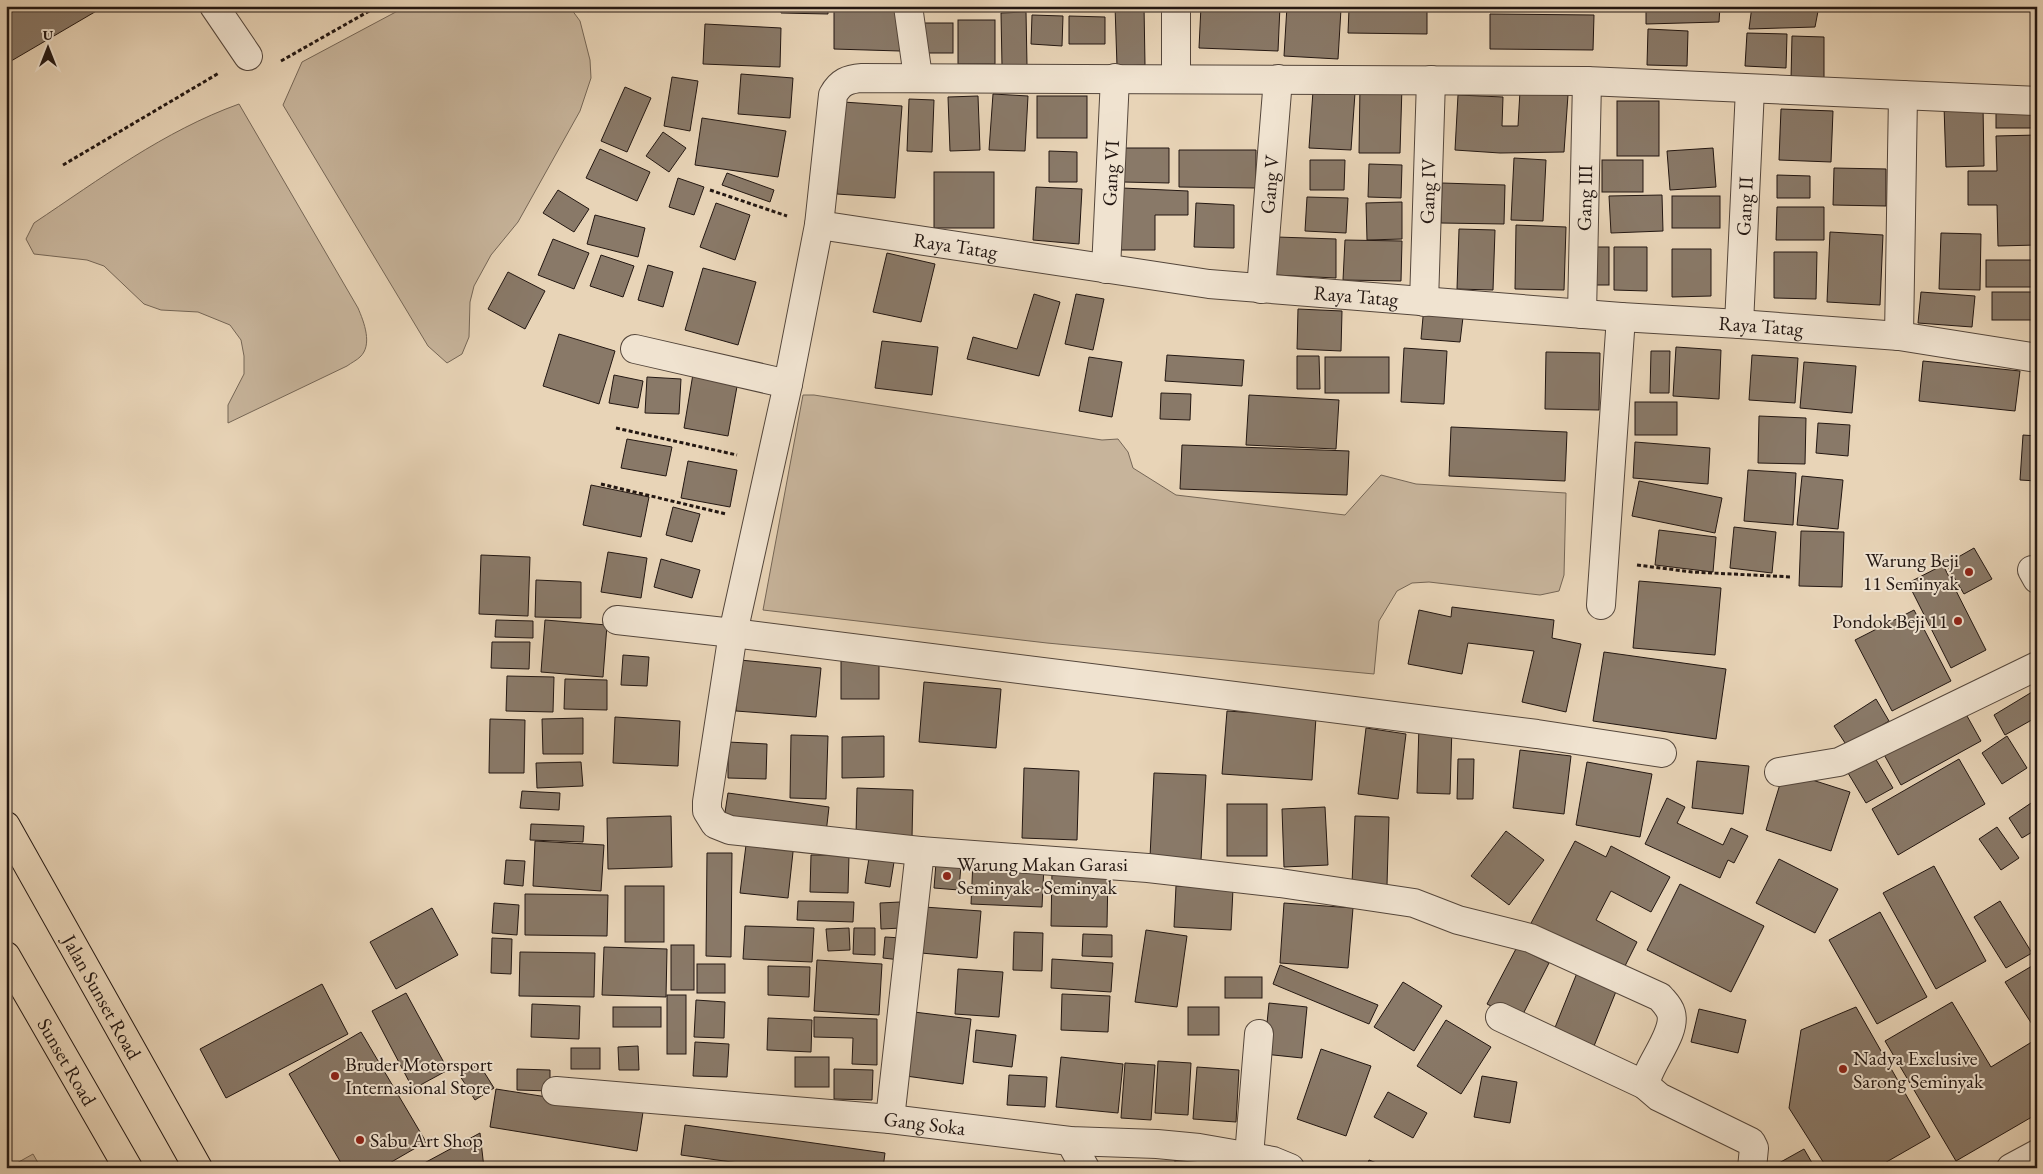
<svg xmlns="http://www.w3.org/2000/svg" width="2043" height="1174" viewBox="0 0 2043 1174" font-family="'EB Garamond',serif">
<rect width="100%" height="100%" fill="#e8d4b7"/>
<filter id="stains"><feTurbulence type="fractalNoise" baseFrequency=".004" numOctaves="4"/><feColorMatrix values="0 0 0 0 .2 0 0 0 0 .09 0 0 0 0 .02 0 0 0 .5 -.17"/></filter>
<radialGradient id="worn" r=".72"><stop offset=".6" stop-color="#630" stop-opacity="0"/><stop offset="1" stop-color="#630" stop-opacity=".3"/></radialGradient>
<g fill="#c7b49b" stroke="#756656">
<polygon points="407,6 569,6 580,21 590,60 591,78 580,111 518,222 491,255 474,286 470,302 469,337 462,354 447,363 428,346 283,105 302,62"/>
<path d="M239 104 358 308C364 322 373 345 360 357 357 360 351 363 347 366L228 423V405L244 374V356L241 340 230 325 198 312 161 310 144 304 104 266 87 260 34 254 26 239 34 223C100 179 164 131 239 104Z"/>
<polygon points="803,395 814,395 1102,440 1118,439 1128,452 1133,468 1176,495 1345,515 1381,475 1416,484 1566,493 1564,575 1559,591 1540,595 1429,582 1412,583 1397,591 1379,621 1374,674 1047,643 763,610"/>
<polygon points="33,1154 41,1168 8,1168"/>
</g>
<g fill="#897968" stroke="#231712">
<polygon points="6,6 105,6 6,64"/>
<polygon points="781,6 828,6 828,14 781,13"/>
<polygon points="834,6 901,6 900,51 834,49"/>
<polygon points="1115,6 1144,6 1145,65 1117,66"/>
<polygon points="1201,6 1280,6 1278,51 1199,48"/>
<polygon points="1287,6 1341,9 1338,59 1284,56"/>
<polygon points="1646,6 1720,6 1719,22 1646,24"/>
<polygon points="1752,6 1819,6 1815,27 1749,29"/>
<polygon points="1349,9 1427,11 1427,34 1348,33"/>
<polygon points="1026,12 1027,65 1002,66 1001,13"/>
<polygon points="1490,14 1594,15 1593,50 1490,49"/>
<polygon points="1032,15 1063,16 1062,46 1031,44"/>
<polygon points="1069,16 1105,17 1105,44 1069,44"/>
<rect x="958" y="20" width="37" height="44"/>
<rect x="917" y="23" width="36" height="30"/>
<polygon points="705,24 781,28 780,67 703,64"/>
<polygon points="1648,29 1688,31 1687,66 1647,65"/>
<polygon points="1747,33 1787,34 1786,68 1745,66"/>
<polygon points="1792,36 1824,37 1824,79 1791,79"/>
<polygon points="741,74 793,78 790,118 738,114"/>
<polygon points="672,77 698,81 690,131 664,126"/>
<polygon points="1360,85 1402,86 1400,153 1359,153"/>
<polygon points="625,87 651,98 627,152 601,141"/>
<polygon points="1313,91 1355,93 1351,150 1309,148"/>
<polygon points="1520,91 1568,95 1564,152 1500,153 1455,150 1458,95 1503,97 1502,126 1518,126"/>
<polygon points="993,94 1028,96 1025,151 989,150"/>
<polygon points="978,96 980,150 950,151 948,97"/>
<rect x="1037" y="96" width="50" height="42"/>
<polygon points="909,99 934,100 932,152 907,151"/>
<rect x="1617" y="101" width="42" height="55"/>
<polygon points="843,102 902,106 895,198 837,194"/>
<rect x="1996" y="105" width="41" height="23"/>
<polygon points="1944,106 1983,106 1984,166 1946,167"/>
<polygon points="1781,109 1833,111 1831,162 1779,160"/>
<polygon points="702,118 786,131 778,177 695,165"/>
<polygon points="663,132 686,148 669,172 646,156"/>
<polygon points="2037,135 2037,245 1998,246 1997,205 1968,205 1968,171 1997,171 1996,136"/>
<polygon points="1123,148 1169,148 1169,183 1123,182"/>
<polygon points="1713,148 1716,187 1670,190 1667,151"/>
<polygon points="600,149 650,172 637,201 586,178"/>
<polygon points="1179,150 1256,150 1256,188 1179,187"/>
<polygon points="1049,151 1077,152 1077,182 1049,182"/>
<polygon points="1514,158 1546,160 1543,221 1511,220"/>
<polygon points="1310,160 1345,160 1344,190 1310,190"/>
<rect x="1602" y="160" width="41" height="32"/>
<polygon points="1369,164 1402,165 1401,198 1368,197"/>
<polygon points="1834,168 1886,169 1886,206 1833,205"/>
<rect x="934" y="172" width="60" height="56"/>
<polygon points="727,173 774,190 770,202 722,185"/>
<polygon points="1777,175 1810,176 1810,198 1777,198"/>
<polygon points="678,178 704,187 694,215 669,207"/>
<polygon points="1442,183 1505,185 1504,224 1441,223"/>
<polygon points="1036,187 1082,189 1079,244 1033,240"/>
<polygon points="1122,188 1188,191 1188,215 1155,215 1155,250 1121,250"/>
<polygon points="558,190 589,209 574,232 543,213"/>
<polygon points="1662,195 1663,231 1611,233 1609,196"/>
<rect x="1672" y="196" width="48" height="32"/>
<polygon points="1307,197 1348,198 1346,233 1305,231"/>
<polygon points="1402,202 1402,239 1367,240 1366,203"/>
<polygon points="716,203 750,215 735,260 700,247"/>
<polygon points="1196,203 1234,205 1234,248 1194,247"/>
<polygon points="1777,207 1824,207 1824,240 1776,240"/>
<polygon points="595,215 645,228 638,257 587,244"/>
<polygon points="1516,225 1566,227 1564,290 1515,289"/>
<polygon points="1459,229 1495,230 1493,290 1457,289"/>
<polygon points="1830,232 1883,235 1880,305 1827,302"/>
<polygon points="1941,233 1981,234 1980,290 1939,289"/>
<polygon points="1277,237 1336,239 1336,278 1274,275"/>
<polygon points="553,239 589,253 574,289 538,275"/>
<polygon points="1345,240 1402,241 1401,281 1343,280"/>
<rect x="1592" y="247" width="17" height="38"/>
<polygon points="1614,247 1647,247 1647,291 1614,290"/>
<polygon points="1672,249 1711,249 1711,296 1672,297"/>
<polygon points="1774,252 1817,252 1816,299 1774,298"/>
<polygon points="887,253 935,264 921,322 873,312"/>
<polygon points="601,255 634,266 623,297 590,286"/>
<rect x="1986" y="260" width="48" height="27"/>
<polygon points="648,265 673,272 663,307 638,300"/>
<polygon points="703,268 756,282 738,345 685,330"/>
<polygon points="508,272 545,291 525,329 488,309"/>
<polygon points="1921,292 1975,296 1972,327 1918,323"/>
<rect x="1992" y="292" width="41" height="28"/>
<polygon points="1034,294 1060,302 1039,376 967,359 973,337 1017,349"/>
<polygon points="1076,294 1104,299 1093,350 1065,344"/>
<polygon points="1424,306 1464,309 1460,342 1421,339"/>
<polygon points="1298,309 1342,311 1341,351 1297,349"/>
<polygon points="559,334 615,351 599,404 543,386"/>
<polygon points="882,341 938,347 932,395 875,388"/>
<polygon points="1676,347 1721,350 1719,399 1673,396"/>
<polygon points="1404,348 1447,351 1444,404 1401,402"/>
<polygon points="1651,351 1670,351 1669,393 1650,393"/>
<polygon points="1546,352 1600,353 1599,410 1545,409"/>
<polygon points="1167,355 1244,360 1242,386 1165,381"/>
<polygon points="1752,355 1798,358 1795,403 1749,400"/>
<polygon points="1297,356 1319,356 1320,389 1297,389"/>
<polygon points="1089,357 1122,362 1112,417 1079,411"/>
<rect x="1325" y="357" width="64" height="36"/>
<polygon points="1923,361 2020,371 2015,411 1919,401"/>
<polygon points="1804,362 1856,366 1852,413 1800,408"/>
<polygon points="693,374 738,381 728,436 684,428"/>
<polygon points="614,375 643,381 638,408 609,403"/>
<polygon points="647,377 681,379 679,414 645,413"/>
<polygon points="2037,390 2037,414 2035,414 2034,391"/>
<polygon points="1161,393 1191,394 1190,420 1160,419"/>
<polygon points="1249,395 1339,400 1336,449 1246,445"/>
<rect x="1635" y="402" width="42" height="33"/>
<polygon points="1759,416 1806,418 1805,464 1758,463"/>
<polygon points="1818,423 1850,425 1848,456 1816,453"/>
<polygon points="1451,427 1567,432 1565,481 1449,476"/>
<polygon points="2023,435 2037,436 2037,481 2020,480"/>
<polygon points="627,439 672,447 666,476 621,468"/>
<polygon points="1635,442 1710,448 1708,484 1633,478"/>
<polygon points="1182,445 1349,451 1347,495 1180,489"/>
<polygon points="688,461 737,470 730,507 681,498"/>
<polygon points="1748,470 1796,473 1793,525 1744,521"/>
<polygon points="1802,476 1843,480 1838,529 1797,525"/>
<polygon points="1639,481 1722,498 1715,533 1632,516"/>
<polygon points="591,485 649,497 641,537 583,525"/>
<polygon points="673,507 700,514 692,542 666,535"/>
<polygon points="1734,527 1776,532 1772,573 1730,568"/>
<polygon points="1659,530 1716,537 1713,572 1655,565"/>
<polygon points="1801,531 1844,532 1842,587 1799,586"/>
<polygon points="1974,548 1992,579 1964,594 1946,564"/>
<polygon points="608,552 647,558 641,598 601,592"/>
<polygon points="481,555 530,557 528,616 479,614"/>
<polygon points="661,559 700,570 692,598 654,587"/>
<polygon points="1943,565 1986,650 1951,668 1908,583"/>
<polygon points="536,580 581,582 581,618 535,617"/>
<polygon points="1639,581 1721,588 1715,655 1633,648"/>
<polygon points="1452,607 1554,620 1552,638 1581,644 1566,712 1522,702 1534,651 1468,643 1462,674 1408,664 1419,610 1451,617"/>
<polygon points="1914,610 1951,681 1892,711 1855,640"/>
<polygon points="496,620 533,621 533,638 495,637"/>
<polygon points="545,620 607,625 603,677 541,672"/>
<polygon points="492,642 530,642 529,669 491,668"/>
<rect x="841" y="652" width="38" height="47"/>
<polygon points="1604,652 1726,669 1716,739 1593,721"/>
<polygon points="623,655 649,657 647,686 621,685"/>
<polygon points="740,660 821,668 816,717 736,711"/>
<polygon points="507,676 554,677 553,712 506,711"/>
<polygon points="565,679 607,680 607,710 564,709"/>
<polygon points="924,682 1001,689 996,748 919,742"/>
<polygon points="2037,689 2037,717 2005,735 1994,715"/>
<polygon points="1876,699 1889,721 1847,746 1834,726"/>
<polygon points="1962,707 1981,741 1901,785 1882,751"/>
<polygon points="1227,711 1316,717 1312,780 1222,774"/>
<polygon points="615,717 680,721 678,766 613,763"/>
<polygon points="583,718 583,754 543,754 542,719"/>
<polygon points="490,719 525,720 524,773 489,773"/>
<polygon points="1419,725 1452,726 1450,794 1417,793"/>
<polygon points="1366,728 1406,734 1398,799 1358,794"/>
<polygon points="791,735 828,736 826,799 790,798"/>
<polygon points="884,736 884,777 842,778 842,737"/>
<polygon points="2007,736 2027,768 2002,784 1982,753"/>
<polygon points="728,742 767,744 766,779 728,778"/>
<polygon points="1520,750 1571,756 1564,814 1513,808"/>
<polygon points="1875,758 1893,788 1866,803 1848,773"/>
<polygon points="1458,759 1474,759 1473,799 1457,799"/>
<polygon points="1959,759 1985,804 1898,855 1872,809"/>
<polygon points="1697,761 1749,766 1743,814 1692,808"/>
<polygon points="581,762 583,786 537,788 536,763"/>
<polygon points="1587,762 1652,774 1640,837 1576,825"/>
<polygon points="1024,768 1079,771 1077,840 1022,838"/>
<polygon points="1784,771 1850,792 1831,851 1766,830"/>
<polygon points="1154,773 1206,775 1201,860 1150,857"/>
<polygon points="857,788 913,790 912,838 856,836"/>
<polygon points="522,791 560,793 559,810 520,808"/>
<polygon points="728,793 829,807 826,833 724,819"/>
<polygon points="1667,798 1685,807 1677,823 1723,845 1731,828 1748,836 1734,863 1728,860 1720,878 1645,844"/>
<polygon points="2037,799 2037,829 2022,838 2009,818"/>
<rect x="1227" y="804" width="40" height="52"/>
<polygon points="1325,807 1328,865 1284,867 1282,809"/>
<polygon points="671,816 672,867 608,869 607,818"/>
<polygon points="1355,816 1389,817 1387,885 1352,883"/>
<polygon points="531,824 584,826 583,842 530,840"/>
<polygon points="1997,827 2019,858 2001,870 1979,839"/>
<polygon points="1506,831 1544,860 1509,905 1471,876"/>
<polygon points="747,837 794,843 788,898 740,893"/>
<polygon points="535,841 604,845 601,891 533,886"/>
<polygon points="1575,841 1606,857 1611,846 1670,877 1651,912 1611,891 1596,920 1637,942 1624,968 1581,945 1579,950 1530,925"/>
<polygon points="707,853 732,853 731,957 706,956"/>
<polygon points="811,855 849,855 848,893 810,892"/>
<polygon points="869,858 894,862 890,887 865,883"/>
<polygon points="1779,859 1838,889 1815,933 1756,903"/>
<polygon points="506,860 525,861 523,886 504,884"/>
<polygon points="973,861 1044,865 1042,907 971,904"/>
<polygon points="936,863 961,865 959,890 934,888"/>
<polygon points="1934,866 1986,961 1936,989 1883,893"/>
<polygon points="1052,871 1108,871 1107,927 1051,926"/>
<polygon points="1680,884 1764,926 1731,992 1647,950"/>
<rect x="625" y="886" width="39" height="56"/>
<polygon points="1176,886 1233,889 1231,930 1174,927"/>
<polygon points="525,894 608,895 607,936 525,935"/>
<polygon points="798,901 854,902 853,922 797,920"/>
<polygon points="2000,901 2032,953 2006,968 1974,917"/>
<polygon points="900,902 902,928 881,929 880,903"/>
<polygon points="494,903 519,905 517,935 492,933"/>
<polygon points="1284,903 1353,908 1348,968 1280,963"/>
<polygon points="924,907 981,911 977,958 921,953"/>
<polygon points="432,908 458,955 396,989 370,942"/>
<polygon points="1880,912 1927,997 1877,1024 1829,940"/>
<polygon points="745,926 814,928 812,962 743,959"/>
<polygon points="849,928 850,950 828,951 826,929"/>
<polygon points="854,928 875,928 875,955 853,954"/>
<polygon points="1146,930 1187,936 1177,1007 1135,1002"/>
<polygon points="1014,932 1043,933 1042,971 1013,970"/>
<polygon points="1083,934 1112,935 1112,957 1082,956"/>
<polygon points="885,937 902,938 900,960 883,958"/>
<polygon points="492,938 512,939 511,974 491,973"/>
<rect x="671" y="945" width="23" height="45"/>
<polygon points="604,947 667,949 666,997 602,995"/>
<polygon points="1517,947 1549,963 1520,1020 1487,1004"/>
<polygon points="520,952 595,953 594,997 519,996"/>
<polygon points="1052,959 1113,963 1111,992 1051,988"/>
<polygon points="817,960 882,964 879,1015 814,1011"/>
<polygon points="2037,963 2037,1032 2005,982"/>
<rect x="697" y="964" width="28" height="29"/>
<polygon points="1280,965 1378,1005 1369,1024 1273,984"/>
<polygon points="768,966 810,967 809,997 768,995"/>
<polygon points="958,969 1003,972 999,1017 955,1014"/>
<polygon points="1577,973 1617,989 1592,1051 1552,1035"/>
<rect x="1225" y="977" width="37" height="21"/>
<polygon points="1403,982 1442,1006 1414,1051 1374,1027"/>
<polygon points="322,984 348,1034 226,1098 200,1049"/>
<polygon points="406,993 448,1070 413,1089 372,1011"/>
<polygon points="1062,994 1110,996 1108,1032 1061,1030"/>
<rect x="667" y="995" width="19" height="59"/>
<polygon points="696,1000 725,1002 724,1038 694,1037"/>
<polygon points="1952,1002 1991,1067 2035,1040 2037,1043 2037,1114 1956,1161 1885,1041"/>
<polygon points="1269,1003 1307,1007 1302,1058 1264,1054"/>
<polygon points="532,1004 580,1006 579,1039 531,1037"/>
<rect x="613" y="1007" width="48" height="20"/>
<rect x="1188" y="1007" width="31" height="28"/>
<polygon points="1856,1007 1930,1137 1876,1168 1827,1168 1789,1108 1801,1030"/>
<polygon points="1699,1009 1746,1020 1738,1053 1691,1042"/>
<polygon points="914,1012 971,1019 963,1084 906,1076"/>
<polygon points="814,1017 877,1019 877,1065 852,1064 853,1038 814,1037"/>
<polygon points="768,1018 812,1020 811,1052 767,1050"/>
<polygon points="1446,1020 1491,1047 1461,1094 1417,1066"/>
<polygon points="976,1030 1016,1035 1012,1067 973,1062"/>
<polygon points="361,1032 426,1142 381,1168 344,1168 289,1074"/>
<polygon points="695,1042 729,1044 727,1077 693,1076"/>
<polygon points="638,1046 639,1070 619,1070 618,1047"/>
<rect x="571" y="1048" width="29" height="21"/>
<polygon points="1321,1049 1371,1066 1346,1136 1297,1119"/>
<rect x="795" y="1057" width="34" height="30"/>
<polygon points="1061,1057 1123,1064 1118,1113 1056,1107"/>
<polygon points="1158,1061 1191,1063 1188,1115 1155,1113"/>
<polygon points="1125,1063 1155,1065 1151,1120 1121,1118"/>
<polygon points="479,1064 494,1088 475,1100 460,1076"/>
<polygon points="1197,1067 1239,1070 1236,1122 1193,1119"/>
<polygon points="517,1069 550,1070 550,1091 517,1090"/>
<polygon points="834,1069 873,1070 872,1100 834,1099"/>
<polygon points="1009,1075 1047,1077 1045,1107 1007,1105"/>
<polygon points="1482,1076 1517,1082 1510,1123 1474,1117"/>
<polygon points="496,1089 643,1112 637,1151 490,1127"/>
<polygon points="1388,1092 1427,1113 1413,1138 1374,1117"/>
<polygon points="685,1125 885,1153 883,1168 775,1168 681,1155"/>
<polygon points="480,1133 484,1168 415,1168"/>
<polygon points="1804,1149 1815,1168 1770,1168"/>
<polygon points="1176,1154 1212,1158 1211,1168 1174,1168"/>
<polygon points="1369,1160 1389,1168 1366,1168"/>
<rect x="912" y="1164" width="40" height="4"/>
</g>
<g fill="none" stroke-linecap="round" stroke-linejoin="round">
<g stroke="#54463b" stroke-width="30">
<g id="minor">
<polyline points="214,6 248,56"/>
<polyline points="908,6 918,77"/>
<polyline points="1176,78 1176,6"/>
<path id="s1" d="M819 225 1209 284 1621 317 1739 324 1899 336 2037 358"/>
<path id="s2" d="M1106 269 1115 78"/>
<path id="s3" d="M1261 289 1278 79"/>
<path id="s4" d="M1424 302 1431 80"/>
<path id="s5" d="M1582 314 1587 81"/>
<path id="s6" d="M1739 324 1750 89"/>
<polyline points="1899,336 1903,95"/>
<polyline points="635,349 788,384"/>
<polyline points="2032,570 2037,579"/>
<polyline points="1601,605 1621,317"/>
<polyline points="617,620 733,633 1537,734 1662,753"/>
<polyline points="1779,772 1839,762 2037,666"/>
<polyline points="1500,1017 1645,1085"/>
<path id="s7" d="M556 1091 890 1119 1070 1141 1157 1144 1199 1148 1273 1161 1290 1168"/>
<polyline points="890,1119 920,851"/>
<polyline points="1070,1141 1085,1168"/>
<polyline points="1249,1156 1259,1034"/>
<path d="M1752 1168 1754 1148 1751 1142 1659 1097 1645 1085C1648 1064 1677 1033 1671 1013 1669 1006 1664 1002 1660 997L1530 938 1458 920 1414 903 1280 883 1148 868 920 851 730 830 715 824 707 811V802L733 633 788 384 819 225 833 95C840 82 848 79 862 78L1587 81 2037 101"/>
<polyline points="2011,1168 2037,1154"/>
</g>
</g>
<g stroke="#231712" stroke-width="30">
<g id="trunk">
<path id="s8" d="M6 826 198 1168"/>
<path id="s9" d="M6 956 128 1168"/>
</g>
</g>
<g stroke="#231712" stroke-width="3" stroke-dasharray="4 2.5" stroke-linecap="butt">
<polyline points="281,61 378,6"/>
<polyline points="63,165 219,73"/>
<polyline points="710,190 787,216"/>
<polyline points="616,428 737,455"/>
<polyline points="601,484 726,514"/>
<polyline points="1637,565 1692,572 1792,577"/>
</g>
<use href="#minor" stroke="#f0e3d0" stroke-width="28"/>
<use href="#trunk" stroke="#e8d4b7" stroke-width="28"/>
</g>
<g fill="#8f2418" stroke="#f0e3d0" stroke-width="2">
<circle cx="1969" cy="572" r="5"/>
<circle cx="1958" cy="621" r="5"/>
<circle cx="947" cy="876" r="5"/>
<circle cx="1843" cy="1069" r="5"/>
<circle cx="335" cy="1076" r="5"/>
<circle cx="360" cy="1140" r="5"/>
</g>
<g text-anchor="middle" stroke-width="4" stroke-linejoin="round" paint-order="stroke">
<g font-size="20" fill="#231712" stroke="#f0e3d0">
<text dy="7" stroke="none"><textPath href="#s2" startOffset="96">Gang VI</textPath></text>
<text dy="7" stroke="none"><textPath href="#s3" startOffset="105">Gang V</textPath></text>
<text dy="7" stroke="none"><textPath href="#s4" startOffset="111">Gang IV</textPath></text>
<text dy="7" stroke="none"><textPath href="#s5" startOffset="116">Gang III</textPath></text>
<text dy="7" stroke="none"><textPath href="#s6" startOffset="118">Gang II</textPath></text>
<text dy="7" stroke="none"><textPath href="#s1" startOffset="138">Raya Tatag</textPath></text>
<text dy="7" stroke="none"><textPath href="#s1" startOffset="542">Raya Tatag</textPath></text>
<text dy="7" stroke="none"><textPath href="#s1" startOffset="948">Raya Tatag</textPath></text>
<text dy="7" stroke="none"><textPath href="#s8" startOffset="196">Jalan Sunset Road</textPath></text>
<text dy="7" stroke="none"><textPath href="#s9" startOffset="122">Sunset Road</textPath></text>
<text dy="7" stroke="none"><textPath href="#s7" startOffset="370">Gang Soka</textPath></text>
</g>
<g font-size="20" fill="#231712" stroke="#f0e3d0" text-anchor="start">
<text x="1959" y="567" text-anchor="end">Warung Beji<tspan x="1959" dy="23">11 Seminyak</tspan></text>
<text x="1948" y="628" text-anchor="end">Pondok Beji 11</text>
<text x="957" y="871">Warung Makan Garasi<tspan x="957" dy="23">Seminyak - Seminyak</tspan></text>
<text x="1853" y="1065">Nadya Exclusive<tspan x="1853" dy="23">Sarong Seminyak</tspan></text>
<text x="345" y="1071">Bruder Motorsport<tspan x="345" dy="23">Internasional Store</tspan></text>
<text x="370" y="1147">Sabu Art Shop</text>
</g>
</g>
<rect width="2043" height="1174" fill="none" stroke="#e8d4b7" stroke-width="25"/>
<rect x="8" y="8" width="2028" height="1159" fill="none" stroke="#231712" stroke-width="2.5"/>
<rect x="12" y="12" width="2018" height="1149" fill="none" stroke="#231712"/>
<g transform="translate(48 48)" stroke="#f0e3d0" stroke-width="4" paint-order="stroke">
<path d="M0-4L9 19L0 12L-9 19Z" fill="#231712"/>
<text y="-8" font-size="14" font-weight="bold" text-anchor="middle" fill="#231712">U</text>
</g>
<rect width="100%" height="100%" filter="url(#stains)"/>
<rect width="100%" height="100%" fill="url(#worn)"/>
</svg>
